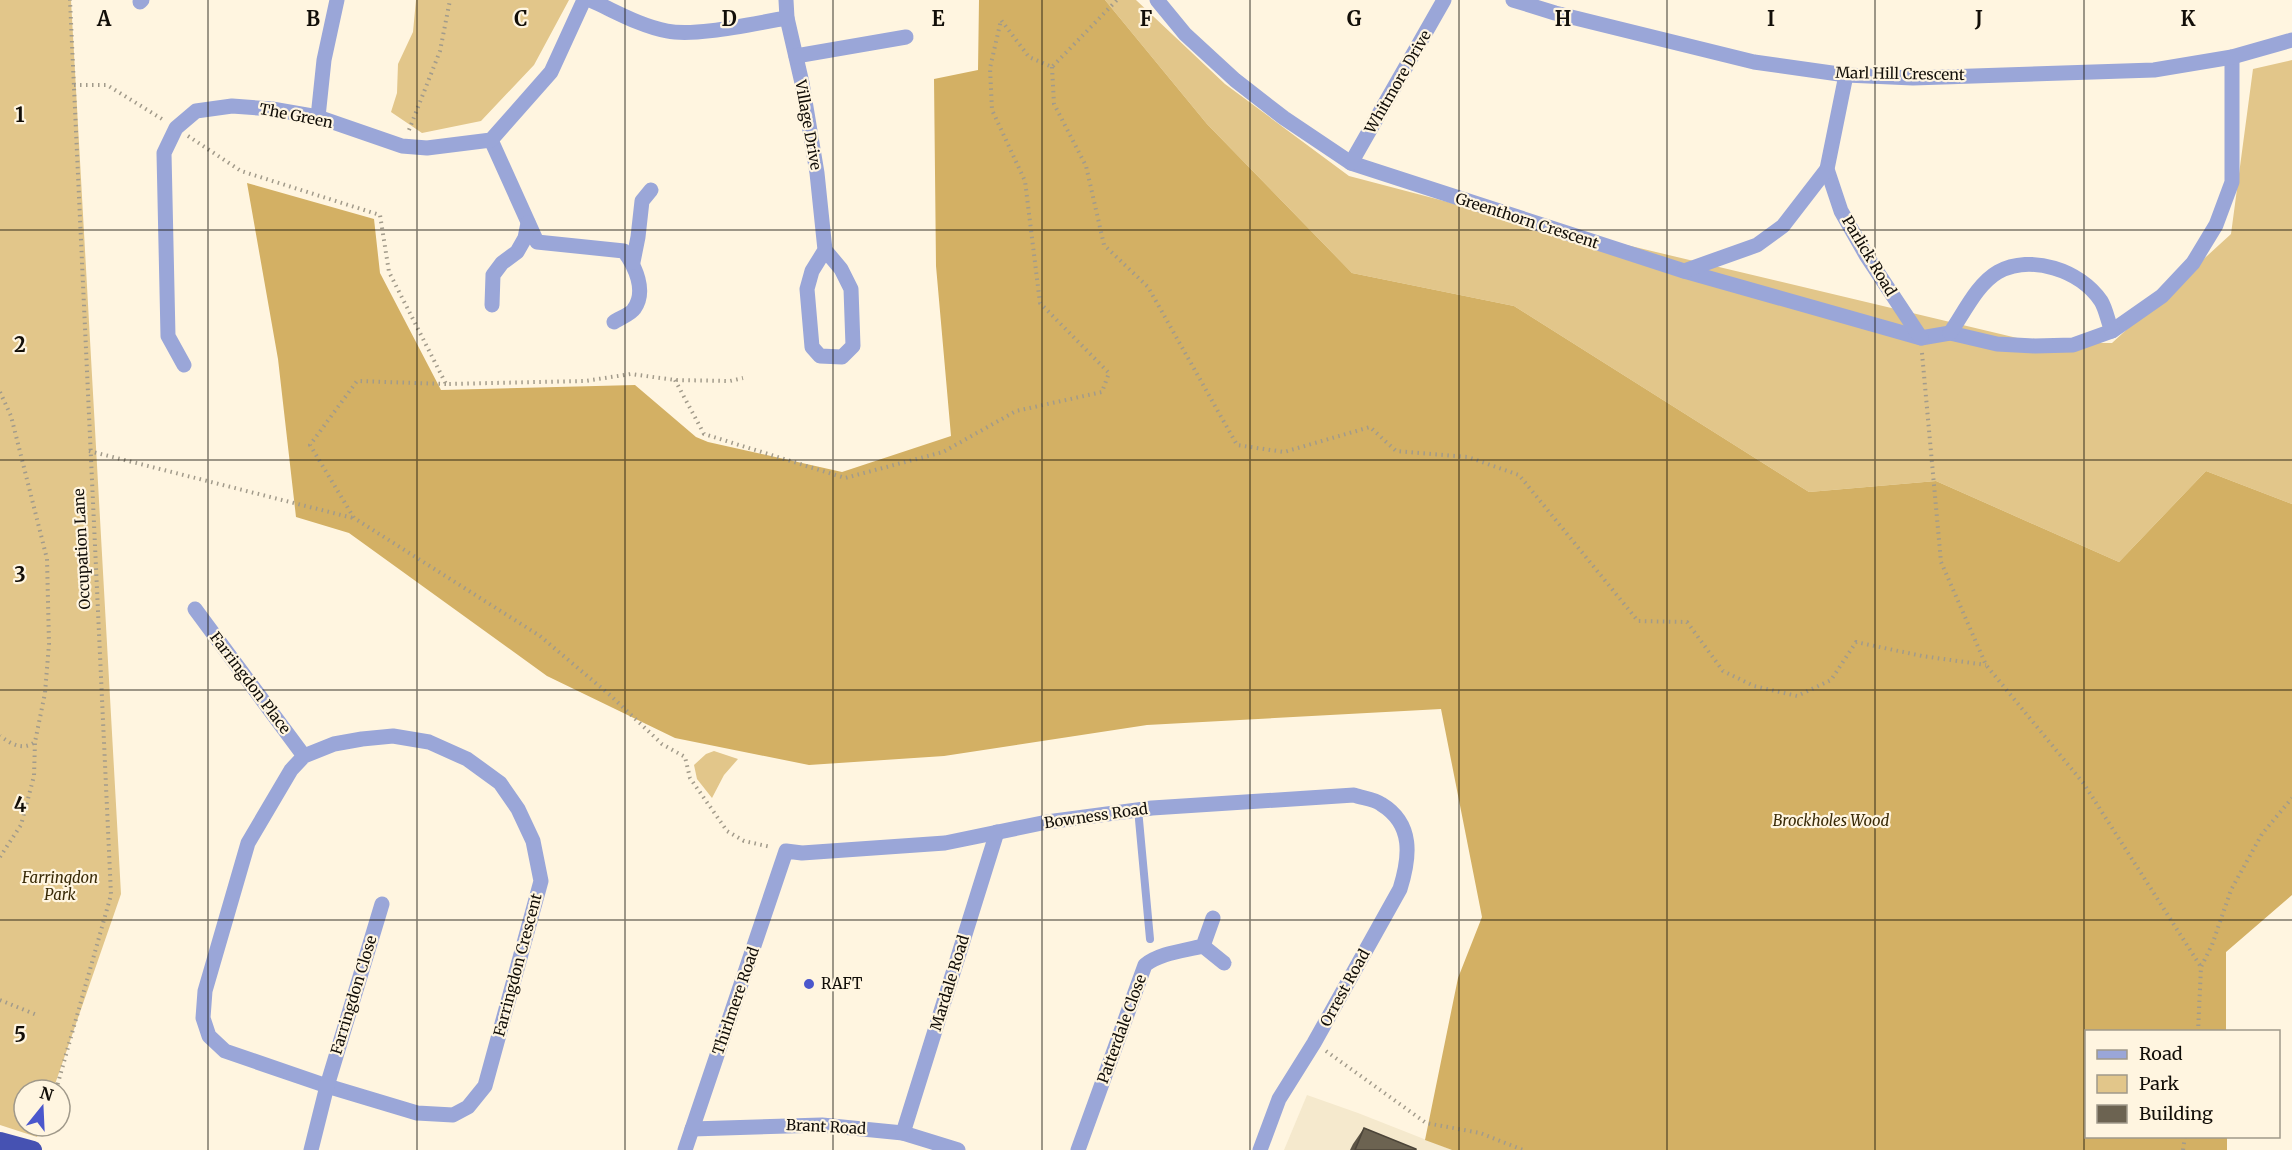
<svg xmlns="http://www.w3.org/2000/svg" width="2292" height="1150" viewBox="0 0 2292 1150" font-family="Merriweather,serif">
<rect width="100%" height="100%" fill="#fff5e0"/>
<polygon fill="#f5e9cd" points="1307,1095 1358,1113 1452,1150 1284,1150"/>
<g fill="#e2c68a">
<polygon points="0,0 71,0 121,894 53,1090 24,1090 24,1126 41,1126 37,1137 0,1125"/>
<polygon points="416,0 569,0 534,65 481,121 422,133 391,112 397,93 398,64 413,32"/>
<polygon points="1105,0 1136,0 1225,84 1349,176 1467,207 2038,343 2112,343 2231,234 2253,69 2292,60 2292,504 2206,471 2119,562 1936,481 1809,492 1514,306 1352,273 1207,124"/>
<polygon points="714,751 738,759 724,775 712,798 697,779 694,765 706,754"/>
</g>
<polygon fill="#d3b064" points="979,0 1105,0 1207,124 1352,273 1514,306 1809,492 1936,481 2119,562 2206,471 2292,504 2292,895 2226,952 2226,1031 2086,1032 2086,1136 2227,1137 2227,1150 1452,1150 1425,1140 1458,978 1482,917 1441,709 1147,725 944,756 809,765 675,738 547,676 349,533 296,517 278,359 247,183 374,219 380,273 441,390 635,385 696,437 708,442 842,472 951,436 936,266 934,79 978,70"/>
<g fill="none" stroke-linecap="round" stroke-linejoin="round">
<g stroke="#a29b8b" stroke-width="4" stroke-dasharray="1.5 4.5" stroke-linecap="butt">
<polyline points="1052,67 1054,104 1086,166 1104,245 1148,287 1237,445 1284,452 1370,427 1396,451 1468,457 1519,475 1638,621 1687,622 1723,671 1754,686 1797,696 1831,680 1856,642 1922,656 1986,665"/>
<polyline points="74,85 107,85 162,119"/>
<polyline points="409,130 440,51 450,0"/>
<polyline points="188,136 241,171 380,215 389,272 446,384 585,381 631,374 675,380 730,381 743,378"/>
<polyline points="1922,353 1941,562 1986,665 2084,784 2201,967"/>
<polyline points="675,380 704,434 845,478 943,452 1016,411 1102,392 1109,373 1040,303 1025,181 992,110 990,68 1001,20 1029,57 1052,67 1117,0"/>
<polyline points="446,384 357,381 310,445 354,518 540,636 611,696 662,744 685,757 690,778 727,831 744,841 771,847"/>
<path d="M0 392 11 416 47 559 49 644 45 693 35 742C22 751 12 744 0 736"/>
<polyline points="89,451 353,518"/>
<polyline points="0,857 21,825 34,776 35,742"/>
<polyline points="0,1000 37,1015"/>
<polyline points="2198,1032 2201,967 2212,945 2231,890 2262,834 2292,798"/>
<polyline points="1326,1051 1426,1123 1480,1133 1523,1150"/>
<polyline points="56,1090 111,895 70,0"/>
<polyline points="43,1135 46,1126"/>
<polyline points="2183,1150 2185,1136"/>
</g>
<polyline stroke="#9aa6d8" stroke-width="8" points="1138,809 1150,939"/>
<g stroke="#9aa6d8" stroke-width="15">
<path d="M590 0C615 11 640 26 667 31 697 37 755 23 787 18"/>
<polyline points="786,0 787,18 802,83 817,173 825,250 841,269 851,289 853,346 842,357 820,356 812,347 807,289 812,271 825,250"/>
<polyline points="1157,0 1185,34 1235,80 1284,118 1351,163 1684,271 1921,338 1950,333 1997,344 2035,346 2073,345 2112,331 2162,296 2193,263 2216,225 2232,182 2232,57"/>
<polyline points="1513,0 1555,13 1754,62 1846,75 1913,78 2154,70 2232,57 2292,40"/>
<polyline points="140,2 142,0"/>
<polyline points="796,56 906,37"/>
<polyline points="1846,75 1827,169 1841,211 1866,255 1921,338"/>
<polyline points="318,117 324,60 337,0"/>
<path d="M491 140 537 242 624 251C635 266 647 291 634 309 631 314 620 318 614 322"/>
<polyline points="1351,163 1444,0"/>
<polyline points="633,262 638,237 642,201 651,190"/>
<polyline points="1684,271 1757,245 1783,226 1827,169"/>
<polyline points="492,305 493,275 502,263 517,252 525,238 528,223"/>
<path d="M1950 333C1964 313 1977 284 1998 272 2031 254 2080 270 2101 301 2106 309 2108 322 2112 331"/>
<polyline points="184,365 168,336 164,153 176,128 196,111 232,106 272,109 318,117 402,146 427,148 491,140 551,72 584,0"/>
<polyline points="195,609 304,756"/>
<polygon points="393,736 429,742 467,759 500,783 518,809 533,841 541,881 485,1086 468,1107 453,1115 417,1113 327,1086 225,1051 209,1036 203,1018 205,991 248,843 291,770 304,756 334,744 362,739"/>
<polyline points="1203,946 1224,963"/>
<polyline points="692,1129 822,1125 903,1133 958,1150"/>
<polyline points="903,1133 997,832"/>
<polyline points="311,1150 327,1086 382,904"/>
<path d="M685 1150 786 851 802 853 945 843 1047 822 1152 808 1354 795C1362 798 1374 799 1381 804 1414 824 1410 857 1400 889L1314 1043 1279 1099 1260 1150"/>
<path d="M1078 1150 1145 965C1160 953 1183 951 1203 946L1213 918"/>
</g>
<polyline stroke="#4652b2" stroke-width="18" points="0,1141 33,1150"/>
</g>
<polygon fill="#5d5546" points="1364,1128 1416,1150 1350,1150 1353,1144"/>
<polygon fill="#6c6351" stroke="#4c4539" stroke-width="1.5" points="1364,1128 1416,1149 1416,1150 1355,1150"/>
<path fill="none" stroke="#120e08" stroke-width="1.5" stroke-opacity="0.55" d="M208 0V1150M417 0V1150M625 0V1150M833 0V1150M1042 0V1150M1250 0V1150M1459 0V1150M1667 0V1150M1875 0V1150M2084 0V1150M0 230H2292M0 460H2292M0 690H2292M0 920H2292"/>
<circle fill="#4b57cc" stroke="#fff5e0" stroke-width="2" cx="809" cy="984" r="6"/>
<g text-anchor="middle" stroke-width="4.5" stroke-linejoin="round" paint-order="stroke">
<g font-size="15" fill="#120e08" stroke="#fff5e0">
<text transform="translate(1900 74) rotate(1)" y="5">Marl Hill Crescent</text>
<text transform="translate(1398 82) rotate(-60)" y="5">Whitmore Drive</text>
<text transform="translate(296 116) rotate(11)" y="5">The Green</text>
<text transform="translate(808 125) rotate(80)" y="5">Village Drive</text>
<text transform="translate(1527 221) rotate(18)" y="5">Greenthorn Crescent</text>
<text transform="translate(1869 256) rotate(59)" y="5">Parlick Road</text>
<text transform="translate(82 549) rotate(-93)" y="5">Occupation Lane</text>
<text transform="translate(250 683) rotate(53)" y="5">Farringdon Place</text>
<text transform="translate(1096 816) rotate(-8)" y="5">Bowness Road</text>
<text transform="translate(518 965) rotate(-75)" y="5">Farringdon Crescent</text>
<text transform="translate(950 983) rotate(-73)" y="5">Mardale Road</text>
<text transform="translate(1345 988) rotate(-61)" y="5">Orrest Road</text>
<text transform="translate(354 995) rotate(-73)" y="5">Farringdon Close</text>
<text transform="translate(736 1001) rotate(-71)" y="5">Thirlmere Road</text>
<text transform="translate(1122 1029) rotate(-70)" y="5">Patterdale Close</text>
<text transform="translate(826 1127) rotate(3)" y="5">Brant Road</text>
</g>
<g font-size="15" font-style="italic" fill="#392a07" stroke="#fff5e0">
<text x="1831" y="826">Brockholes Wood</text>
<text x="60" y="883">Farringdon<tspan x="60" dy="17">Park</tspan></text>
</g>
<g font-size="15" fill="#120e08" stroke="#fff5e0" text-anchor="start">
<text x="821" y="989">RAFT</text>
</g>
</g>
<g font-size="20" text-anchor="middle" font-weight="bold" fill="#120e08" stroke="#fff5e0" stroke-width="4.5" stroke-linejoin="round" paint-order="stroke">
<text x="104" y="26">A</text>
<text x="313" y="26">B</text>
<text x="521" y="26">C</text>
<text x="729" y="26">D</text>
<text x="938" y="26">E</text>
<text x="1146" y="26">F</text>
<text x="1354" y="26">G</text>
<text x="1563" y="26">H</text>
<text x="1771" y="26">I</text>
<text x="1979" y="26">J</text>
<text x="2188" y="26">K</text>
<text x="20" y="122">1</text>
<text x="20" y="352">2</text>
<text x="20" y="582">3</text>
<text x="20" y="812">4</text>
<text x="20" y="1042">5</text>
</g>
<rect x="2085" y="1030" width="195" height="108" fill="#fff5e0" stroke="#a0998a" stroke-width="1.5"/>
<rect x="2097" y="1050" width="30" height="9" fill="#9aa6d8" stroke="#a0998a" stroke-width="1.5"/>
<text x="2139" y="1060" font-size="18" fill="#120e08">Road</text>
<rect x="2097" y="1075" width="30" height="18" fill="#e2c68a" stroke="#a0998a" stroke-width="1.5"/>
<text x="2139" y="1090" font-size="18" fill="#120e08">Park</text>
<rect x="2097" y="1105" width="30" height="18" fill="#6c6351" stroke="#a0998a" stroke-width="1.5"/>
<text x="2139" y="1120" font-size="18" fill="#120e08">Building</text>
<g transform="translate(42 1108) rotate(18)"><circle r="28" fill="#fff5e0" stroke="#a0998a" stroke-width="1.5"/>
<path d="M0-4.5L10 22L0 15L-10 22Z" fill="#4b57cc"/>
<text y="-9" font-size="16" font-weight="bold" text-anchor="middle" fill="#120e08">N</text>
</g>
</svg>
